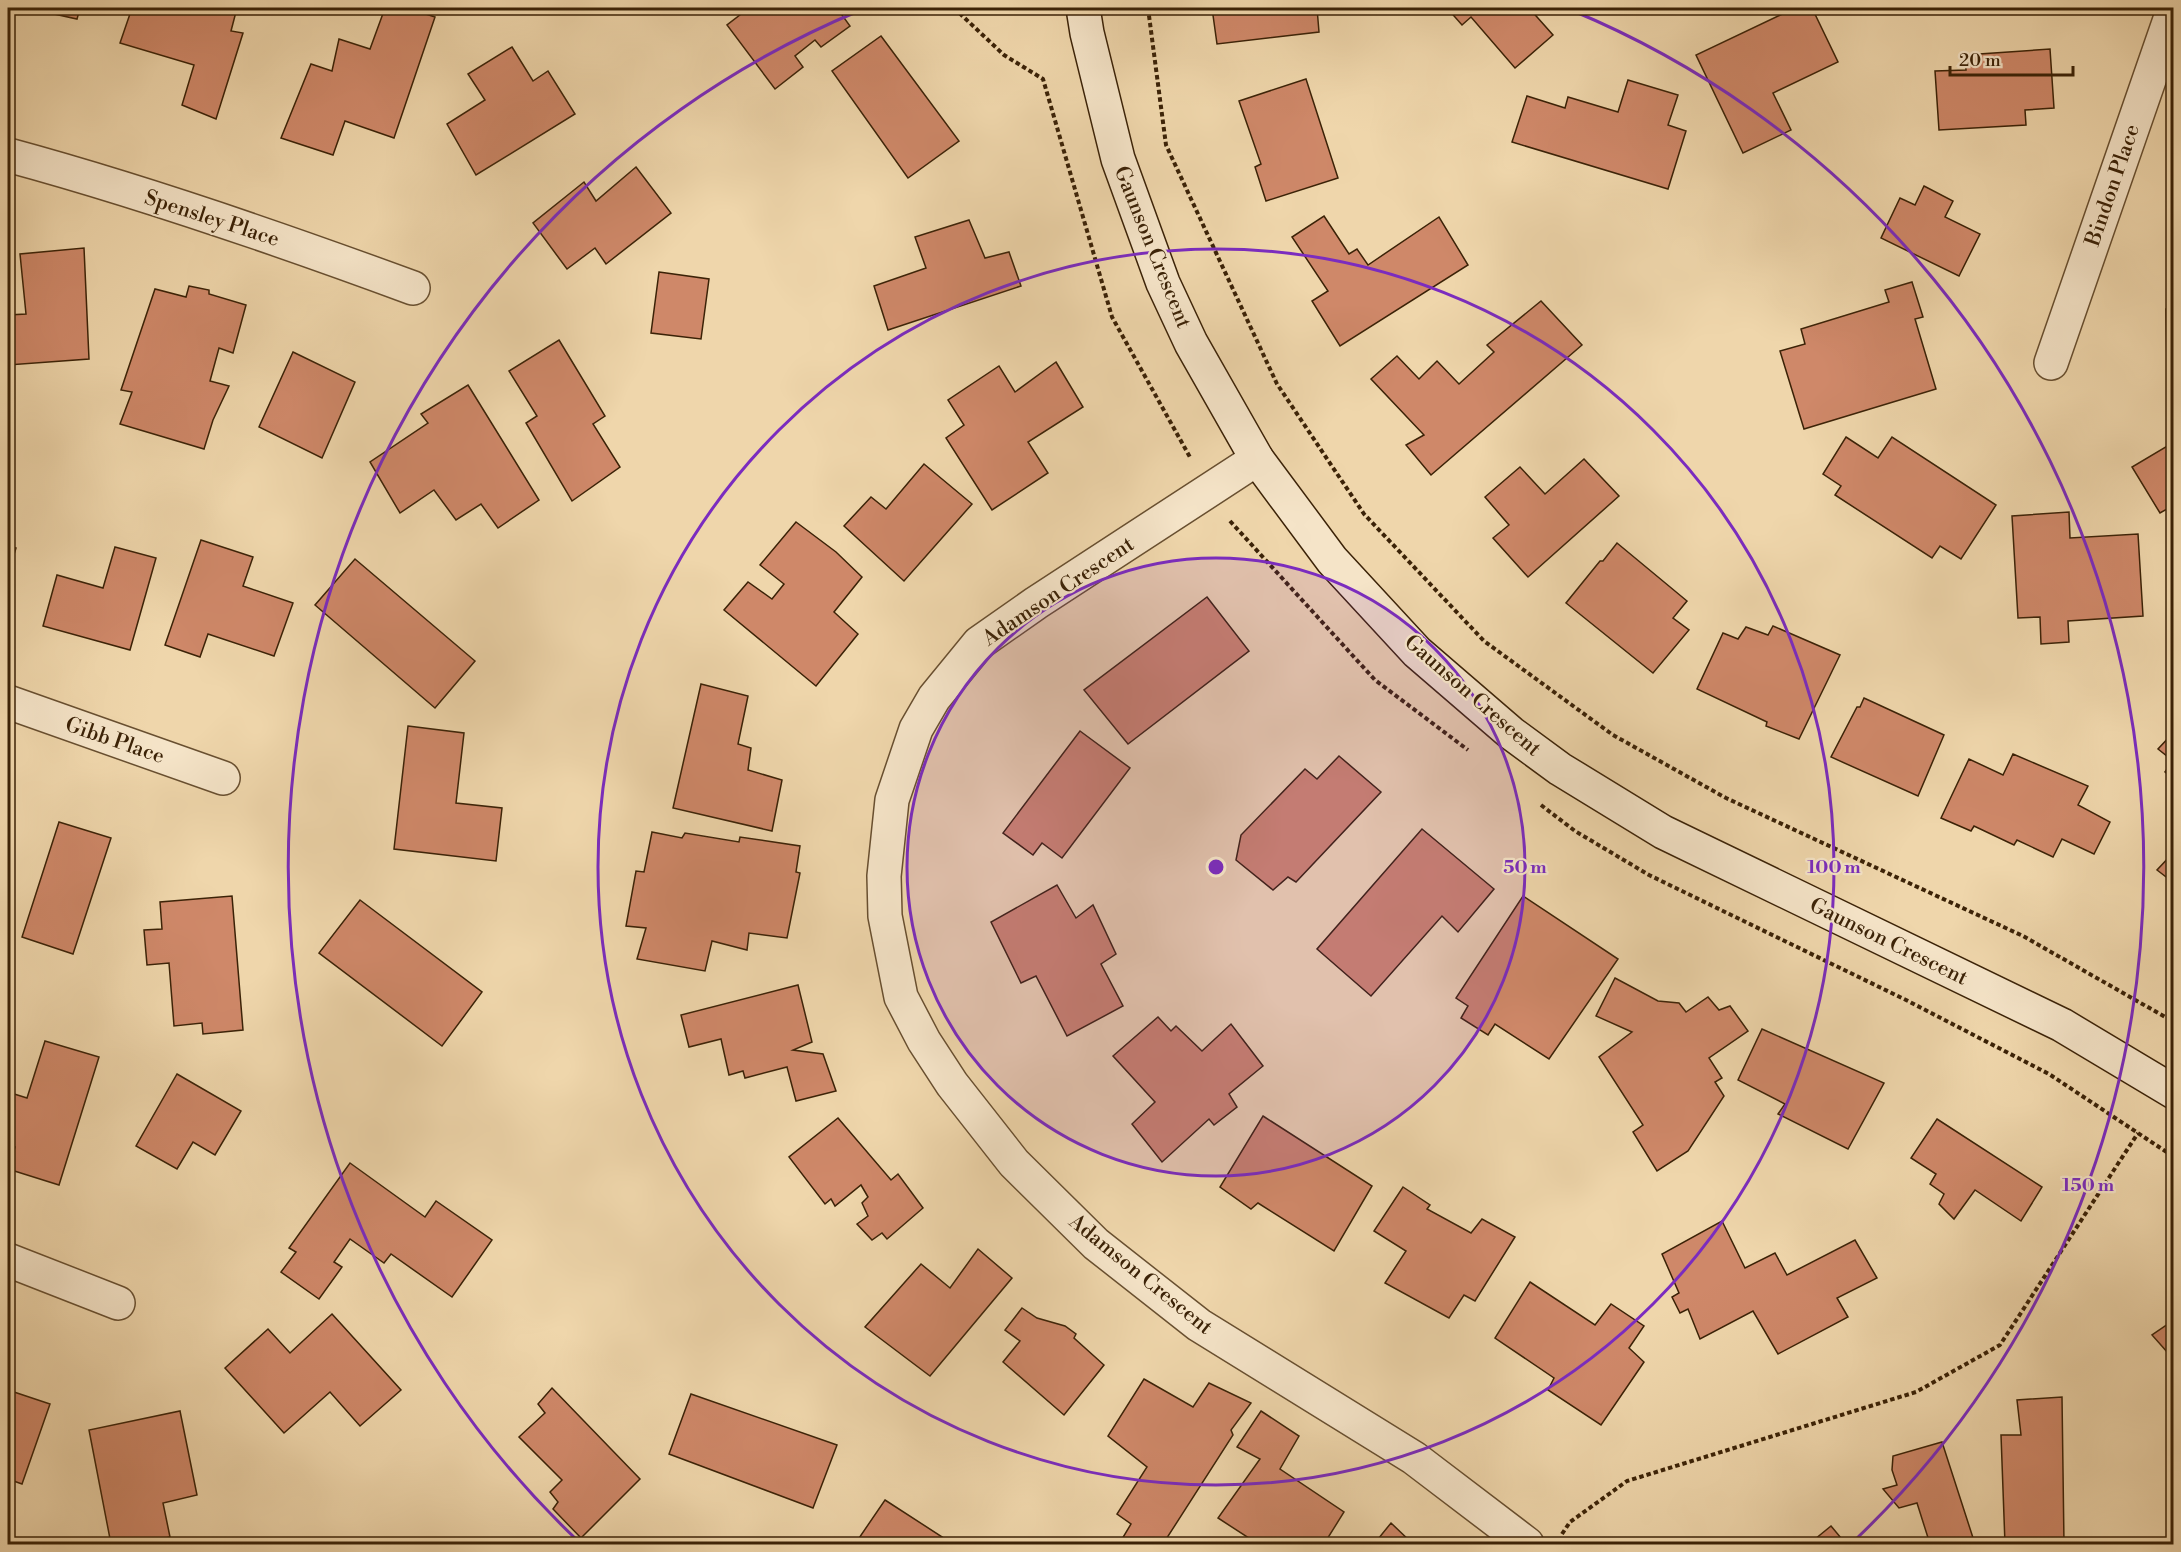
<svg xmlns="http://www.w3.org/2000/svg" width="2181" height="1552" viewBox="0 0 2181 1552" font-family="'Libre Bodoni',serif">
<rect width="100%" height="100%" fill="#efd6ab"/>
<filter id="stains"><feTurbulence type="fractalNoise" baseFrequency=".00333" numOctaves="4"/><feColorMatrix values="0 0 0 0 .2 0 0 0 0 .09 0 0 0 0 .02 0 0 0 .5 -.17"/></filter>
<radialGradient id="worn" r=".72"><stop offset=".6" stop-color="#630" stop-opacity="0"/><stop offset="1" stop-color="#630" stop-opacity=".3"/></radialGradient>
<g fill="#cf8869" stroke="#3b2207" stroke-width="1.5">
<polygon points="27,8 80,8 77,19"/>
<polygon points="132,8 237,8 231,31 243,33 216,119 182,105 194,65 120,43"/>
<polygon points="385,8 407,8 435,17 394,138 345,121 333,155 281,138 311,64 332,71 339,39 370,49"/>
<polygon points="749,8 837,8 850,26 821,47 815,40 795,56 803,67 775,89 727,25"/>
<polygon points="1212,8 1317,8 1319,32 1217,44"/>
<polygon points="1447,8 1529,8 1553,35 1515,68 1471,17 1462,25"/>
<polygon points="1795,8 1812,8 1838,62 1773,93 1791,130 1743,153 1696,55"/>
<polygon points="881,36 959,141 908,178 832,71"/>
<polygon points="512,47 533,81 548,71 575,114 476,175 447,124 485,100 468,74"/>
<polygon points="2050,49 2054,108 2025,110 2026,125 1939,130 1935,71 1966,70 1965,55"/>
<polygon points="1306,79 1338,178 1266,201 1255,167 1261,164 1239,101"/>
<polygon points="1628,80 1678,95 1668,125 1686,131 1668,189 1512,142 1527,96 1565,108 1568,97 1618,112"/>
<polygon points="636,167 671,213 606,264 595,248 567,269 533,223 584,182 596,201"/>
<polygon points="1924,186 1953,201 1945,217 1980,234 1959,276 1881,238 1900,198 1915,205"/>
<polygon points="1324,216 1349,254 1357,249 1368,265 1439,217 1468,265 1340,346 1312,301 1328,291 1292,237"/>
<polygon points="969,220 985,258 1009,252 1021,286 888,330 874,286 926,268 915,237"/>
<polygon points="84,248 89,359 8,365 8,315 26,314 20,254"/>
<polygon points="659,272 709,279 701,339 651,333"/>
<polygon points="1912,282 1923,317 1915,319 1936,389 1804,429 1780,351 1805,344 1801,329 1889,302 1885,290"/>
<polygon points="189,286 209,290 209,294 246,305 233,353 219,348 210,381 229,386 213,420 204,449 120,424 132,392 121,390 155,289 186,297"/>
<polygon points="1541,301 1582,345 1431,475 1406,445 1424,435 1371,379 1397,356 1419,379 1437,361 1459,384 1494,352 1487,345"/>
<polygon points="2166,309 2174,309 2174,368 2167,368"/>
<polygon points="559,340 605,416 593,424 620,467 572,501 526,423 537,416 509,371"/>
<polygon points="293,352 355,382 322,458 259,427"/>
<polygon points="1056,362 1083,407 1028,442 1048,473 992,510 946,438 964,425 948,400 999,366 1015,392"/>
<polygon points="468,385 539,500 498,528 481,504 456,520 434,490 400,513 370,462 428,423 421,414"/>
<polygon points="1846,437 1878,458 1892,437 1996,505 1961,559 1940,546 1932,558 1835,495 1841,486 1823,474"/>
<polygon points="2174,442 2174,505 2160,513 2132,467"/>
<polygon points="1584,459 1619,496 1528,577 1493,538 1509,525 1485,497 1520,467 1545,494"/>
<polygon points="924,464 972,504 904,581 844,526 871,497 886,509"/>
<polygon points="2069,512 2070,538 2138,534 2143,616 2068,621 2069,642 2041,644 2040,617 2018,618 2012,516"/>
<polygon points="796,522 836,552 862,577 834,612 858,634 816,686 724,610 748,582 772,599 784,584 760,565"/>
<polygon points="201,540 253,557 243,586 293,603 274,656 208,634 200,657 165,645"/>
<polygon points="1617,543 1687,601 1673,618 1689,630 1653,673 1566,603 1600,561 1603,561"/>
<polygon points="8,546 16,548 8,574"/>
<polygon points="115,547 156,558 130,650 43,626 57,575 103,588"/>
<polygon points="355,559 475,661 435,708 315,605"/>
<polygon points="1207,597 1249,651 1128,744 1084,690"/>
<polygon points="1773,626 1840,655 1799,739 1766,726 1767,722 1697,689 1723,633 1738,639 1746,627 1768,635"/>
<polygon points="701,684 748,696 738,744 751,748 748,770 782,780 772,831 673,808"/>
<polygon points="1864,698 1944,735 1918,796 1831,757 1857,707 1860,707"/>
<polygon points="408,726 464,733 456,803 502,808 496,861 394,849"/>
<polygon points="1080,731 1130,768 1062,858 1042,843 1033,855 1003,833"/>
<polygon points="2174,732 2174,780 2165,772 2173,761 2158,749"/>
<polygon points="2013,754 2088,786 2078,805 2110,822 2094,854 2062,839 2053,857 2017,840 2014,845 1974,826 1971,831 1941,818 1969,759 2003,775"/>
<polygon points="1339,756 1381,792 1296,882 1288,877 1273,890 1236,860 1241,835 1305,769 1317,779"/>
<polygon points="59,822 111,838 73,954 22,937"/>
<polygon points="1422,829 1494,889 1458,932 1442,916 1371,996 1317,949"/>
<polygon points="652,832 682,838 685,833 739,842 740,837 800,846 796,872 800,873 787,938 749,933 747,950 712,941 705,971 637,959 646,928 626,926 636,871 644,872"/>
<polygon points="2174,852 2174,883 2157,870"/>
<polygon points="1057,885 1076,918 1093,905 1116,954 1101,964 1123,1006 1067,1036 1036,976 1021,983 991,922"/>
<polygon points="232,896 243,1030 203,1034 202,1023 174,1026 169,963 147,965 144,930 162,929 160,902"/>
<polygon points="1523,896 1618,959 1549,1059 1495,1024 1488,1035 1461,1018 1468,1006 1456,998"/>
<polygon points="360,900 482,992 442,1046 319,953"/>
<polygon points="1615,978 1658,1001 1679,1003 1686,1012 1708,997 1719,1010 1730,1006 1748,1031 1709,1058 1722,1078 1715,1082 1724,1096 1688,1151 1657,1171 1633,1132 1643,1125 1599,1057 1632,1032 1596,1016"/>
<polygon points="798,985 812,1042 793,1050 823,1054 836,1091 796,1101 787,1067 745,1078 743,1071 729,1075 721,1039 689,1047 681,1015"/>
<polygon points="1158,1017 1171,1031 1176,1026 1202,1051 1231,1024 1263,1066 1229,1094 1237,1107 1214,1125 1209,1119 1162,1162 1132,1124 1155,1102 1113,1056"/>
<polygon points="1762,1029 1884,1083 1848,1149 1778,1114 1785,1104 1738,1080"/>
<polygon points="45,1041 99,1057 59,1185 8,1169 15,1147 8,1145 8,1092 27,1098"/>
<polygon points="177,1074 241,1111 215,1155 193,1142 177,1169 136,1146"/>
<polygon points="1263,1116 1372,1186 1334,1251 1258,1203 1251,1209 1220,1187"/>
<polygon points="838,1118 891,1180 898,1174 923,1208 887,1239 882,1233 872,1240 857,1224 868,1216 862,1203 868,1197 861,1185 835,1206 831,1199 825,1204 789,1157"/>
<polygon points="1937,1119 2042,1187 2021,1221 1975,1190 1954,1219 1939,1204 1944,1194 1930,1184 1936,1174 1911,1158"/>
<polygon points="350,1163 425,1217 436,1201 492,1240 452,1297 391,1254 384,1263 350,1239 334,1262 342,1267 319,1299 281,1272 296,1252 289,1248"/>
<polygon points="1403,1187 1430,1205 1427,1209 1471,1233 1482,1219 1515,1237 1475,1301 1464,1295 1449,1318 1385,1283 1406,1251 1374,1231"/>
<polygon points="1722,1221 1745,1268 1775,1253 1787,1275 1855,1240 1877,1278 1837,1298 1848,1317 1778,1354 1753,1311 1700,1339 1688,1309 1680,1313 1672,1297 1679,1293 1662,1254"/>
<polygon points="978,1249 1012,1278 930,1376 865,1327 921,1264 950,1288"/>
<polygon points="1530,1282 1595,1325 1611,1304 1644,1326 1629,1348 1644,1362 1601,1425 1548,1390 1554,1378 1495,1338"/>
<polygon points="1022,1308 1037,1318 1065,1326 1076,1334 1074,1338 1104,1365 1064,1415 1003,1362 1020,1341 1005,1330"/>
<polygon points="332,1314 401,1390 360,1426 330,1392 284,1433 225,1368 268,1329 290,1353"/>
<polygon points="2174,1320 2174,1349 2168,1353 2152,1335"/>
<polygon points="1144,1379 1193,1407 1209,1383 1251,1403 1231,1430 1233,1435 1163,1544 1119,1544 1131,1524 1117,1514 1147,1467 1108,1436"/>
<polygon points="552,1388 640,1479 581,1538 553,1509 558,1502 550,1492 562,1480 519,1437 545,1413 538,1404"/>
<polygon points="8,1390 50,1404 22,1484 8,1479"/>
<polygon points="691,1394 837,1445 813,1508 669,1454"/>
<polygon points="2062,1397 2064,1544 2005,1544 2001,1435 2021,1435 2017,1400"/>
<polygon points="180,1411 197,1495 163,1503 170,1537 136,1544 111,1544 89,1430"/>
<polygon points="1261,1411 1299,1436 1280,1469 1344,1512 1324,1544 1258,1544 1218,1518 1260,1459 1237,1447"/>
<polygon points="1942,1442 1975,1544 1930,1544 1917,1503 1899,1508 1883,1489 1897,1485 1892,1470 1893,1456"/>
<polygon points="885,1500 953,1544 855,1544"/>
<polygon points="1391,1523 1413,1544 1374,1544"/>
<polygon points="1831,1526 1846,1544 1809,1544"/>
</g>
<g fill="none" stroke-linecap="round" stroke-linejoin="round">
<g stroke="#684f30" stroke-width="36">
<g id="street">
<path d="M8 155C145 192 280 239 413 288"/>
<polyline points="2051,363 2174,8"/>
<polyline points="1257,459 1036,603 979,643 934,698 916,729 892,800 884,876 885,916 901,997 924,1041 952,1084 1014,1163 1096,1244 1199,1325 1414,1458 1527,1544"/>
<polyline points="8,702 223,778"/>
<polyline points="8,1260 118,1303"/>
</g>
</g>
<g stroke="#3b2207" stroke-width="36">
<polyline id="secondary" points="1083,8 1087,33 1118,159 1163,283 1191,343 1257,459 1332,560 1417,652 1511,733 1560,769 1663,832 2062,1025 2174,1092"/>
</g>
<g stroke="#3b2207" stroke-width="4" stroke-dasharray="4.5 3" stroke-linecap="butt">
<polyline points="954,8 1004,55 1043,79 1112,317 1191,459"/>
<polyline points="1148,8 1166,145 1277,384 1364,514 1484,641 1613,735 1726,798 2023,936 2174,1022"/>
<polyline points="1230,521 1375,680 1468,750"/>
<polyline points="1541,805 1575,831 1649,875 1906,1000 2049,1074 2174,1157"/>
<polyline points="1562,1534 1570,1522 1627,1481 1916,1392 2000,1345 2138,1133"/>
</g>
<use href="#street" stroke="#f5e4c8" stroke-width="33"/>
<use href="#secondary" stroke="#f5e4c8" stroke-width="33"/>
</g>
<circle cx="1216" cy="867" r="309" fill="#7b2cbf" fill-opacity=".12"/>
<g fill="none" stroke="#7b2cbf" stroke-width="3">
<circle cx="1216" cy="867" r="309"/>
<circle cx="1216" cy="867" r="618"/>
<path d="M577 1540A928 928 0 0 1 861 10M1571 10A928 928 0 0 1 1855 1540"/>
</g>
<g text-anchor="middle" stroke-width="4.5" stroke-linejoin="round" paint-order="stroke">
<g font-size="21" fill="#3b2207" stroke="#f5e4c8">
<text transform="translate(2112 185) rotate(-71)" y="7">Bindon Place</text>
<text transform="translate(212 218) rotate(18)" y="7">Spensley Place</text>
<text transform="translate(1153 247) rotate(68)" y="7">Gaunson Crescent</text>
<text transform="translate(1058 591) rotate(-34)" y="7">Adamson Crescent</text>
<text transform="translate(1473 695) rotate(41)" y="7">Gaunson Crescent</text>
<text transform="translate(115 740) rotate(19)" y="7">Gibb Place</text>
<text transform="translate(1889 941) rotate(26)" y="7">Gaunson Crescent</text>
<text transform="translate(1141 1274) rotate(39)" y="7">Adamson Crescent</text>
</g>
</g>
<circle cx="1216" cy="867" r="9" fill="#7b2cbf" stroke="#f5e4c8" stroke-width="3"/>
<g font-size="18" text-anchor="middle" font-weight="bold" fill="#7b2cbf" stroke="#f5e4c8" stroke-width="4.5" stroke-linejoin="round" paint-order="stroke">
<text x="1525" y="873">50 m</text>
<text x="1834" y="873">100 m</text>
<text x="2088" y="1191">150 m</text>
</g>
<rect width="2181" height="1552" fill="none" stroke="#efd6ab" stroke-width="30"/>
<rect x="9" y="9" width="2163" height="1534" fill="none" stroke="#3b2207" stroke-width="3"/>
<rect x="15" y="15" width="2151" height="1522" fill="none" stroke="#3b2207" stroke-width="1.5"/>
<path d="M1950 66v9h123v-9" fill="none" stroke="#3b2207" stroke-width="3"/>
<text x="1959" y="66" font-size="18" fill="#3b2207" stroke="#f5e4c8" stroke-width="4.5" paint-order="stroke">20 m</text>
<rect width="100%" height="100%" filter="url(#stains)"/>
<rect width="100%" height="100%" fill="url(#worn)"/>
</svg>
